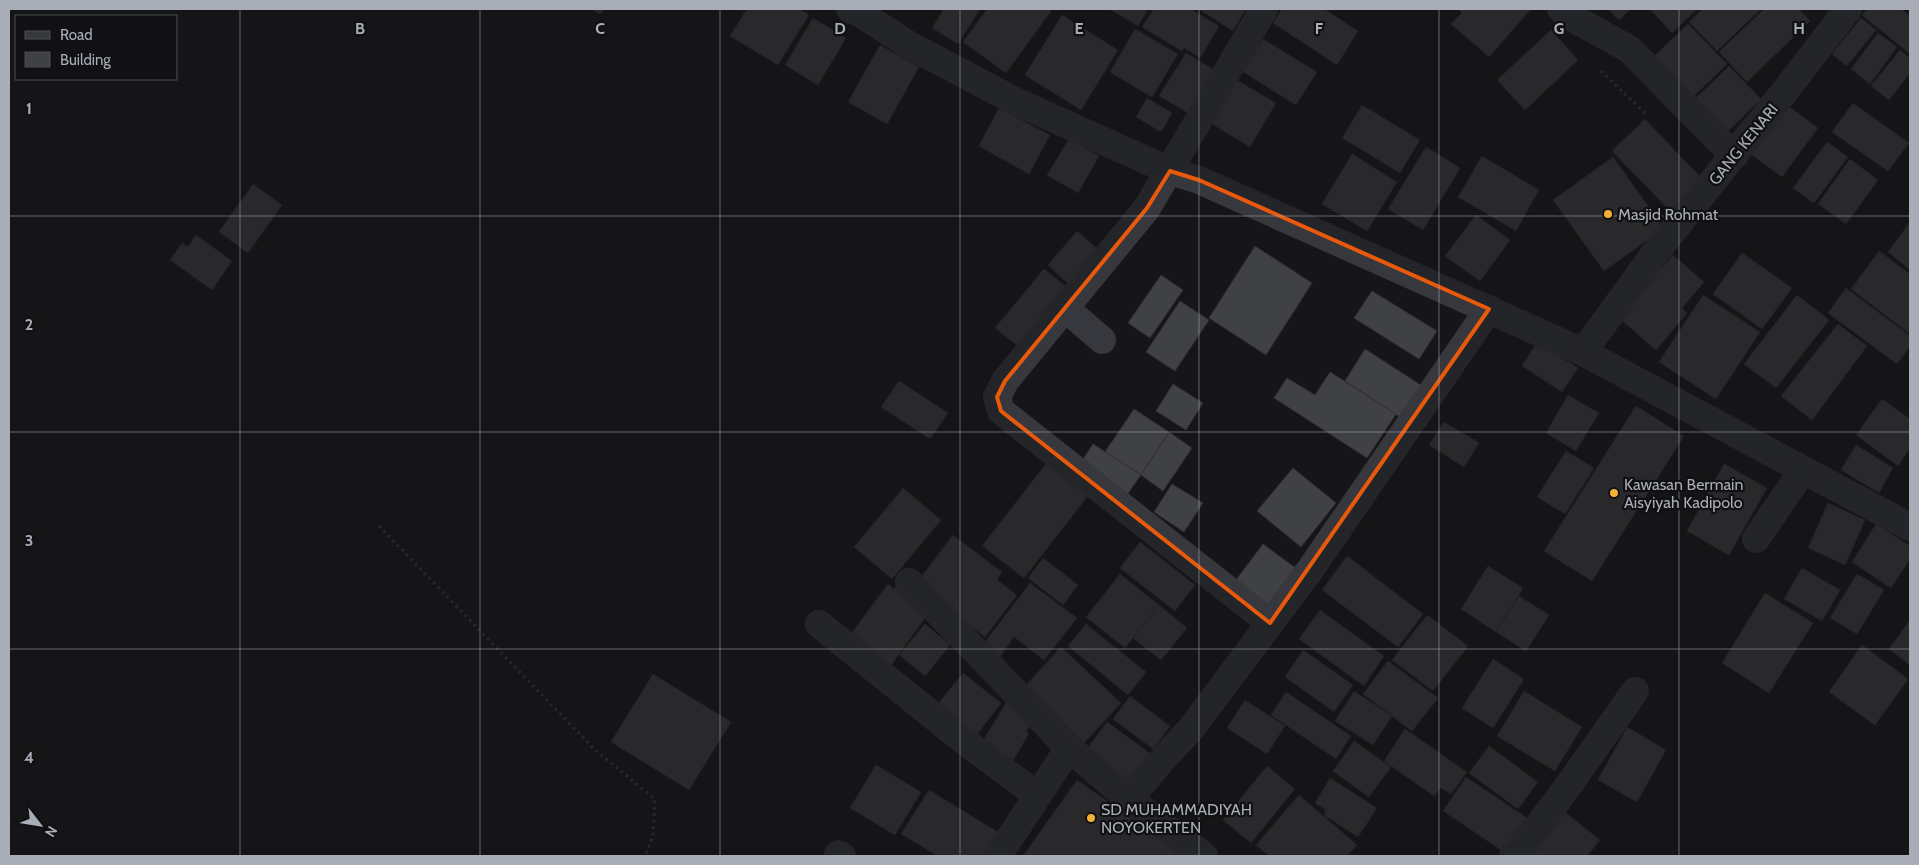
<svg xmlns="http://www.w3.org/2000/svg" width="1919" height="865" viewBox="0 0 1919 865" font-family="Cabin,sans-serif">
<rect width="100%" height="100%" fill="#161618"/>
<g fill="#404145" stroke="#303034">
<polygon points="592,9 604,9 600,14"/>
<polygon points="747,9 799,9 809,15 778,65 730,36"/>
<polygon points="939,9 980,9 958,44 932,28 943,11"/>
<polygon points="987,9 1049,9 1051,11 1006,73 963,42"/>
<polygon points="1110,9 1148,9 1138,26"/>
<polygon points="1154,9 1190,9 1219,26 1200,58 1184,48 1182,51 1142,27"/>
<polygon points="1199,9 1246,9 1233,31"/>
<polygon points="1282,9 1324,9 1358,31 1337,65 1273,23"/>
<polygon points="1458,9 1531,9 1489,57 1451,24 1462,13"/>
<polygon points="1608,9 1630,9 1619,20"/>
<polygon points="1650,9 1697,9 1672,33"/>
<polygon points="1703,9 1761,9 1717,51 1689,22"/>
<polygon points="1764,9 1799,9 1810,21 1747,82 1719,52"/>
<polygon points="1867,9 1901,9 1910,16 1910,54 1862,15"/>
<polygon points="1062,15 1118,50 1081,110 1025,75"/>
<polygon points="813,18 846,38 818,85 785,65"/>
<polygon points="1861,18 1876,30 1847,66 1832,54"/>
<polygon points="1688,24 1727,64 1689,101 1650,60"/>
<polygon points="1135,29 1178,54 1152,97 1110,72"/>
<polygon points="1551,30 1578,60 1525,110 1497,80"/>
<polygon points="1878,33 1897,47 1870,84 1851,69"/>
<polygon points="1263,39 1317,72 1296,105 1243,72"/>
<polygon points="880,45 919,67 887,124 848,102"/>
<polygon points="1900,50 1910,58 1910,73 1889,100 1871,86"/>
<polygon points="1186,53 1214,70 1188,113 1159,96"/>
<polygon points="1729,66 1761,99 1724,135 1692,102"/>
<polygon points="1233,78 1276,103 1250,147 1207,121"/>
<polygon points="1147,98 1172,113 1161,132 1136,117"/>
<polygon points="1780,100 1818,128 1782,177 1744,149"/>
<polygon points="1853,103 1909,143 1888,171 1832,132"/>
<polygon points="1362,105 1420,140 1400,173 1342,138"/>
<polygon points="999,108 1050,135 1029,174 979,146"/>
<polygon points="1645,119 1703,180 1670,211 1612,151"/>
<polygon points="1069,139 1099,156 1078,193 1047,175"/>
<polygon points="1827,142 1848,157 1814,203 1793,188"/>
<polygon points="1426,147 1460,168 1423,230 1388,209"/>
<polygon points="1352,154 1397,182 1367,231 1322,204"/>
<polygon points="1482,156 1539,190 1516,231 1458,197"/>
<polygon points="1613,157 1664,228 1604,271 1553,200"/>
<polygon points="1850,159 1878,180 1846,224 1818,204"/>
<polygon points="253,184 282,205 248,253 219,232"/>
<polygon points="1476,215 1510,240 1480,281 1445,256"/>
<polygon points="1910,222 1910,270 1888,252"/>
<polygon points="1077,231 1104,255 1074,289 1048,265"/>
<polygon points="196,235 232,261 212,290 170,260 182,243 188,247"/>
<polygon points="1255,246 1312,283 1266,355 1209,318"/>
<polygon points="1879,251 1910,274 1910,334 1851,289"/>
<polygon points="1742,253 1792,288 1762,329 1713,294"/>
<polygon points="1673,255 1704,282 1682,308 1687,313 1656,350 1619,318"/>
<polygon points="1044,269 1073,292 1025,352 995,328"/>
<polygon points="1161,275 1183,290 1150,338 1128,323"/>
<polygon points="1846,288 1910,336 1910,346 1897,364 1828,313"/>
<polygon points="1372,291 1437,331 1419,359 1354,318"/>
<polygon points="1703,295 1760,332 1716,399 1659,362"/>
<polygon points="1797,295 1829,320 1776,388 1744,364"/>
<polygon points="1180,301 1209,320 1175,371 1146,352"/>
<polygon points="1838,324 1867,346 1812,420 1781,396"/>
<polygon points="1537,342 1578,368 1562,392 1522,366"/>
<polygon points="1365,349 1430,391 1409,423 1345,381"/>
<polygon points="1330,372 1396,414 1367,458 1274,398 1287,378 1315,395"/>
<polygon points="899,381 948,413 930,439 881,407"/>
<polygon points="1173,384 1203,403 1186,430 1156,411"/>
<polygon points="1568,395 1599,413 1576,451 1546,433"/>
<polygon points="1882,399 1910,419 1910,448 1898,466 1856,435"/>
<polygon points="1636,406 1684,436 1592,581 1544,551"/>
<polygon points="1134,409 1169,432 1141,475 1105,452"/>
<polygon points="1444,422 1479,443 1464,467 1429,445"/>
<polygon points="1169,432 1192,448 1163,491 1141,475"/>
<polygon points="1093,444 1141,475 1124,499 1077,468"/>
<polygon points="1856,445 1893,468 1879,493 1841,470"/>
<polygon points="1566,451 1594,468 1565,514 1537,497"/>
<polygon points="1049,460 1091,492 1024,578 982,546"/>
<polygon points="1724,464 1767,488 1729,555 1687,531"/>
<polygon points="1293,468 1336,503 1301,547 1257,511"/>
<polygon points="1172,484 1203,503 1184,532 1154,512"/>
<polygon points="903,488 941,520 892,579 854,547"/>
<polygon points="1828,503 1865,520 1845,565 1808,548"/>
<polygon points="1876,524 1910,546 1910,559 1891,588 1852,562"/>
<polygon points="953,535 1002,572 997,580 1017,595 985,637 916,584"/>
<polygon points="1140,542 1195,585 1175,611 1120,568"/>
<polygon points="1263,544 1301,572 1267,616 1230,588"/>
<polygon points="1347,556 1423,614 1398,647 1322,590"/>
<polygon points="1043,558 1078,585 1063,605 1028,578"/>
<polygon points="1488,566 1523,588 1496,632 1461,609"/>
<polygon points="1802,568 1840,590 1822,621 1784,599"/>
<polygon points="1120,574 1159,605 1125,648 1086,617"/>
<polygon points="1857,574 1884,590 1857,634 1830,618"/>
<polygon points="899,582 927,615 889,668 848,638 888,584 894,589"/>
<polygon points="1030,583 1077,618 1044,660 1014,637 999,658 982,646"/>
<polygon points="1765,593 1813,623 1769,693 1722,663"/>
<polygon points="1519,596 1549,615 1526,651 1496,632"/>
<polygon points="1159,605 1187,628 1161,660 1133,638"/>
<polygon points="1320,610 1384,656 1364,686 1299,639"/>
<polygon points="1427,615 1468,646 1433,691 1392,660"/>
<polygon points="1910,620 1910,665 1889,649"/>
<polygon points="925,624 950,645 925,676 899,655"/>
<polygon points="1086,624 1146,672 1128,695 1068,646"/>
<polygon points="1862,645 1908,679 1875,725 1829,692"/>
<polygon points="1061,647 1121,703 1084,743 1024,687"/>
<polygon points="1303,650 1353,685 1334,712 1285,677"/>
<polygon points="1493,659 1524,679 1493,728 1462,708"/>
<polygon points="1388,661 1438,698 1412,731 1363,694"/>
<polygon points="963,673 1001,703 976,736 937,705"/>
<polygon points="653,674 731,722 689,790 611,742"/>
<polygon points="1354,691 1392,716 1373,745 1335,721"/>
<polygon points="1524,691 1582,727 1555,771 1497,736"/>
<polygon points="1286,692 1351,736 1336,759 1271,715"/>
<polygon points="1130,696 1170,726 1153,749 1113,719"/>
<polygon points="1245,700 1285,726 1267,754 1227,728"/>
<polygon points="1007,701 1035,718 1026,732 1029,733 1012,763 981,744"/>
<polygon points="1107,722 1151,754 1127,787 1083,754"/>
<polygon points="1627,727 1666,750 1637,802 1598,780"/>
<polygon points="1405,729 1467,772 1451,794 1441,788 1434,796 1384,761"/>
<polygon points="1354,741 1391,767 1369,797 1333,771"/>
<polygon points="1489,746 1538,782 1518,809 1469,773"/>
<polygon points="876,765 921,792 895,835 850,808"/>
<polygon points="1267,766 1295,789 1251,843 1223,820"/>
<polygon points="1466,777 1533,822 1510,856 1443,811"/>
<polygon points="1330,778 1377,808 1358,837 1324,815 1326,810 1315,803"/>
<polygon points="1077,780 1185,856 1023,856"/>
<polygon points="929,790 1006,837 995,856 938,856 901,834"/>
<polygon points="1299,795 1357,845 1347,856 1269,856 1256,845"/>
<polygon points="1565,812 1600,840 1587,856 1530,856"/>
</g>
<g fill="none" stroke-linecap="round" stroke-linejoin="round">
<g stroke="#3d3f44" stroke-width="3" stroke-dasharray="2.5 4" stroke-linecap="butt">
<polyline points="1601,71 1647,115"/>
<polyline points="379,526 595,750 655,799 653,836 645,856"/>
</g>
<g stroke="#37383d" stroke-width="28">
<polyline points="850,9 863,15 909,45 1015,101 1170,171 1199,180 1583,352 1910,527"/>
<polyline points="1264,9 1147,208 1005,381 997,397 1001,411 1270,623"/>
<polyline points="1561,9 1569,16 1629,49 1734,156"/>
<polyline points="1065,308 1102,340"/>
<polyline points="1583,352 1652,257 1789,86 1848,9"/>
<polyline points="1756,539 1803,470"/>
<polyline points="909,582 1069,748 1129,799 1204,856"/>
<polyline points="819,624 968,744 1037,795"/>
<polyline points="1129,799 1168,753 1190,730 1310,570 1489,309"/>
<polyline points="838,854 842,856"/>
<polyline points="998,856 1069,748"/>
<polyline points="1513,856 1519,851 1566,789 1635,691"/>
</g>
</g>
<path d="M0 0H1919V865H0ZM1170 171 1199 180 1489 309 1270 623 1001 411 997 397 1005 381 1147 208Z" fill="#161618" fill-opacity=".55" fill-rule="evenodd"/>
<path fill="none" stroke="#e8590c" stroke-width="4" stroke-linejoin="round" d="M1170 171 1199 180 1489 309 1270 623 1001 411 997 397 1005 381 1147 208Z"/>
<path fill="none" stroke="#a8adb8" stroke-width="1" stroke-opacity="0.55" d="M240 9V856M480 9V856M720 9V856M960 9V856M1199 9V856M1439 9V856M1679 9V856M9 216H1910M9 432H1910M9 649H1910"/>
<g fill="#f2b134" stroke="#111113" stroke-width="2">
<circle cx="1608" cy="214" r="5"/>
<circle cx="1614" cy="493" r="5"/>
<circle cx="1091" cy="818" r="5"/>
</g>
<g text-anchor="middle" stroke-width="4.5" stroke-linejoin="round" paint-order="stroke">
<g font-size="16" fill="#a8adb8" stroke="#111113">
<text transform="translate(1743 144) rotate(-51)" y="6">GANG KENARI</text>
</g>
<g font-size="16" fill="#a8adb8" stroke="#111113" text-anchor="start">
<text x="1618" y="220">Masjid Rohmat</text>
<text x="1624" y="490">Kawasan Bermain<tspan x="1624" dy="18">Aisyiyah Kadipolo</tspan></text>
<text x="1101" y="815">SD MUHAMMADIYAH<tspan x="1101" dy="18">NOYOKERTEN</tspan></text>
</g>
</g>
<g font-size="16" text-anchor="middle" font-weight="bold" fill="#a8adb8" stroke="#111113" stroke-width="4.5" stroke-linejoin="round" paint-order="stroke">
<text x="360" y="34">B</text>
<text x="600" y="34">C</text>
<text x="840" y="34">D</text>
<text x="1079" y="34">E</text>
<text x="1319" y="34">F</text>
<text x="1559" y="34">G</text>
<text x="1799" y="34">H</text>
<text x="29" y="114">1</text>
<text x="29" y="330">2</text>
<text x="29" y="546">3</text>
<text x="29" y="763">4</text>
</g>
<rect width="1919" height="865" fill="none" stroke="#a8adb8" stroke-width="20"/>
<rect x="15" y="15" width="162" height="65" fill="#111113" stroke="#4d4f55"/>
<rect x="25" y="31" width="25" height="8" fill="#37383d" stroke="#4d4f55"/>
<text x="60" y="40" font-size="15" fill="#a8adb8">Road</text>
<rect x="25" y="52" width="25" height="15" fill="#404145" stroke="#4d4f55"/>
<text x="60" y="65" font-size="15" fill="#a8adb8">Building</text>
<g transform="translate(40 825) rotate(121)" stroke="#111113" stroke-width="4" paint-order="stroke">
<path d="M0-4L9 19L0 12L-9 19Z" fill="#a8adb8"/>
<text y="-8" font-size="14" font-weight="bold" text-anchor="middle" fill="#a8adb8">N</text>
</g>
</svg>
